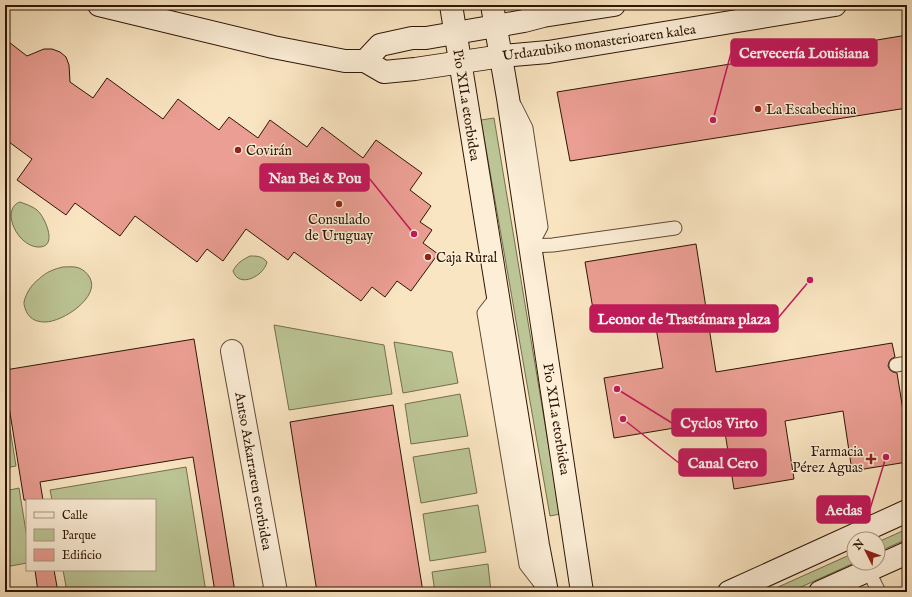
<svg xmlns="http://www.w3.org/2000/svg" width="912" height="597" viewBox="0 0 912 597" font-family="'IM FELL English',serif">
<rect width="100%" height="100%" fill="#fae5c2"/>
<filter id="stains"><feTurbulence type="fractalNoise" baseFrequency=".005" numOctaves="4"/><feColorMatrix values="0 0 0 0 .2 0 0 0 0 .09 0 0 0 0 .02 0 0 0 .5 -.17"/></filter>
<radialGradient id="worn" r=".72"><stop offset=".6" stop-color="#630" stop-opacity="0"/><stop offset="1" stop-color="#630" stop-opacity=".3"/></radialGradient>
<g fill="#bcc595" stroke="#746e4d">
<polygon points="494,118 560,514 550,516 481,120"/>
<path d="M20 202C25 204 32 206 37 210 45 217 59 248 38 247 17 246 0 209 20 202Z"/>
<path d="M250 256C257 256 262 256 267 262 264 276 239 289 233 271 237 263 242 260 250 256Z"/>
<path d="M63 267C68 267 74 266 79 268 84 270 87 273 90 278 100 297 63 322 45 322 35 322 28 318 25 308 24 305 24 304 24 302 26 293 32 284 39 279 46 272 54 269 63 267Z"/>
<polygon points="274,325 384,345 392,394 289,410"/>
<polygon points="394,342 452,352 458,383 403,393"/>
<polygon points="460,394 468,436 411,444 405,404"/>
<polygon points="5,398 16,466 5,468"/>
<polygon points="469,448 477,493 421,503 413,457"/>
<polygon points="186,467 206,592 67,592 63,570 155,570 155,500 52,500 50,490"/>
<polygon points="19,488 27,538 27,563 5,567 5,491"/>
<polygon points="478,505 486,552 430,561 423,514"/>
<polygon points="907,529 907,539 878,552 878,542"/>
<polygon points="854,553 854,563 790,592 767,592"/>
<polygon points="488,564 491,592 435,592 432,572"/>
</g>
<g fill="#eb9e93" stroke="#2d1605">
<polygon points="907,35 907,108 570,161 557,92 823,49"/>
<polygon points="5,39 27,56 44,49 52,49 60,52 66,57 69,65 70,82 93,98 107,78 163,119 178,99 219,130 229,117 258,138 270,120 307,147 322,127 363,158 376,140 422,173 410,190 431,206 420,222 432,230 423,243 438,254 411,291 397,281 385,297 372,287 361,301 294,252 288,260 246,229 223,261 207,249 197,262 135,216 120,236 75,203 66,215 17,180 32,159 5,139"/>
<polygon points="696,244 716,372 892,343 895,357 891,359 889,362 888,366 890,370 893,372 897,373 907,435 907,462 852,471 843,411 785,421 794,479 734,489 723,420 614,438 604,378 663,368 653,311 595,321 585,262"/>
<polygon points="194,339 210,437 235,592 215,592 193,457 40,482 43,500 24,500 5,382 5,370"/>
<polygon points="393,405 423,592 317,592 290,422"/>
<polygon points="35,570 54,570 58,592 38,592"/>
</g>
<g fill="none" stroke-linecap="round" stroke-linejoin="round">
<g stroke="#604a34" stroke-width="15">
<g id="lane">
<polyline points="515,106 526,128 541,227 531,246"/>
<polyline points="531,246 553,245 675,228"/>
<polyline points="498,295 484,313 526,565 543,587"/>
<polyline points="896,365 907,363"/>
<polyline points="868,570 879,592"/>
</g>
</g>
<g stroke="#604a34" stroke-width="24">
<polyline id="street" points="232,351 276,592"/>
</g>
<g stroke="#2d1605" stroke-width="24">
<g id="secondary">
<polyline points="99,5 273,47 345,61 365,61 384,72 415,69 502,56 548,52 835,5"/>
<polyline points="451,5 538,545 547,592"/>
<polyline points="492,5 508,98 582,592"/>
<polyline points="365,61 380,45 412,38 426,38 496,26 524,21 543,16 614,5"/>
<polyline points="729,592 907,511"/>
<polyline points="820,592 907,553"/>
</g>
</g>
<use href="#lane" stroke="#fceed7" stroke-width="13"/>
<use href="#street" stroke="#fceed7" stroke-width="22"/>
<use href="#secondary" stroke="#fceed7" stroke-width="22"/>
</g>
<g fill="#8f2418" stroke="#fceed7" stroke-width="1.5">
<circle cx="758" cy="109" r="4"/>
<circle cx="238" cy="150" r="4"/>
<circle cx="339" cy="204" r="4"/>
<circle cx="428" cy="257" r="4"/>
<path d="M869 453h4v4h4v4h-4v4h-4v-4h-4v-4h4z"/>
</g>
<g text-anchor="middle" stroke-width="3" stroke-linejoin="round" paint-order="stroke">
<g font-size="14" fill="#2d1605" stroke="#fceed7">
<text transform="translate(599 42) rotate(-8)" y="5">Urdazubiko monasterioaren kalea</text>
<text transform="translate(467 105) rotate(81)" y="5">Pio XII.a etorbidea</text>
<text transform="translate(557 419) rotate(81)" y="5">Pio XII.a etorbidea</text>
<text transform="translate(254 471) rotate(80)" y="5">Antso Azkarraren etorbidea</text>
</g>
<g font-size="14" fill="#2d1605" stroke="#fceed7" text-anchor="start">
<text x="766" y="114">La Escabechina</text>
<text x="246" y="155">Covirán</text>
<text x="339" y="224" text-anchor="middle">Consulado<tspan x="339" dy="16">de Uruguay</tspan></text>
<text x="436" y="262">Caja Rural</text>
<text x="863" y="456" text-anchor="end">Farmacia<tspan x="863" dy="16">Pérez Aguas</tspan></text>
</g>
</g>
<path fill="none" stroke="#c2185b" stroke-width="1.5" d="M713 120L731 53M414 234L369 178M810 280L778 318M617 389L672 423M623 419L679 463M886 457L870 509"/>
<g fill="#c2185b" stroke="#fceed7" stroke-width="1.5">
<circle cx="713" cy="120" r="4"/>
<circle cx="414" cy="234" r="4"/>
<circle cx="810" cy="280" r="4"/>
<circle cx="617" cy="389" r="4"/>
<circle cx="623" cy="419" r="4"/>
<circle cx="886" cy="457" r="4"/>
</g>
<g fill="#c2185b" stroke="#c2185b" stroke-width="1.5">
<rect x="731" y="39" width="146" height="27" rx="4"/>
<rect x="260" y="164" width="109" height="27" rx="4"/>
<rect x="590" y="305" width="188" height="27" rx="4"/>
<rect x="672" y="409" width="94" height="27" rx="4"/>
<rect x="679" y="449" width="87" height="27" rx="4"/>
<rect x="817" y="496" width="53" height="27" rx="4"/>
</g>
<g font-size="15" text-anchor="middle" font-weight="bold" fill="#fff">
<text x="804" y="58">Cervecería Louisiana</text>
<text x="315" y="183">Nan Bei &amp; Pou</text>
<text x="684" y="324">Leonor de Trastámara plaza</text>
<text x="719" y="428">Cyclos Virto</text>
<text x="723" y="468">Canal Cero</text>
<text x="844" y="515">Aedas</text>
</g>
<rect width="912" height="597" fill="none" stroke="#fae5c2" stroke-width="20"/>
<rect x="6" y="6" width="900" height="585" fill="none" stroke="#2d1605" stroke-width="2"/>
<rect x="10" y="10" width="892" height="577" fill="none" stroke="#2d1605"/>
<rect x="26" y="499" width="130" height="72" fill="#fceed7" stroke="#a99883"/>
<rect x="34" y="512" width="20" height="6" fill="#fceed7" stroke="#a99883"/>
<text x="62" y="519" font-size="12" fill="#2d1605">Calle</text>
<rect x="34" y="529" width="20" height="12" fill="#bcc595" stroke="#a99883"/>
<text x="62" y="539" font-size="12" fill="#2d1605">Parque</text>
<rect x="34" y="549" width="20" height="12" fill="#eb9e93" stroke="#a99883"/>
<text x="62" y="559" font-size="12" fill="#2d1605">Edificio</text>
<g transform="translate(866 551) rotate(312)"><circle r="19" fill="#fceed7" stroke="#a99883"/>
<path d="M0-3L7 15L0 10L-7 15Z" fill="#8f2418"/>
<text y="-6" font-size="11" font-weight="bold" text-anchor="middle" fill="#2d1605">N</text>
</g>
<rect width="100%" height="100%" filter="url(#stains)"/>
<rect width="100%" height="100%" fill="url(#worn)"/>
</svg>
